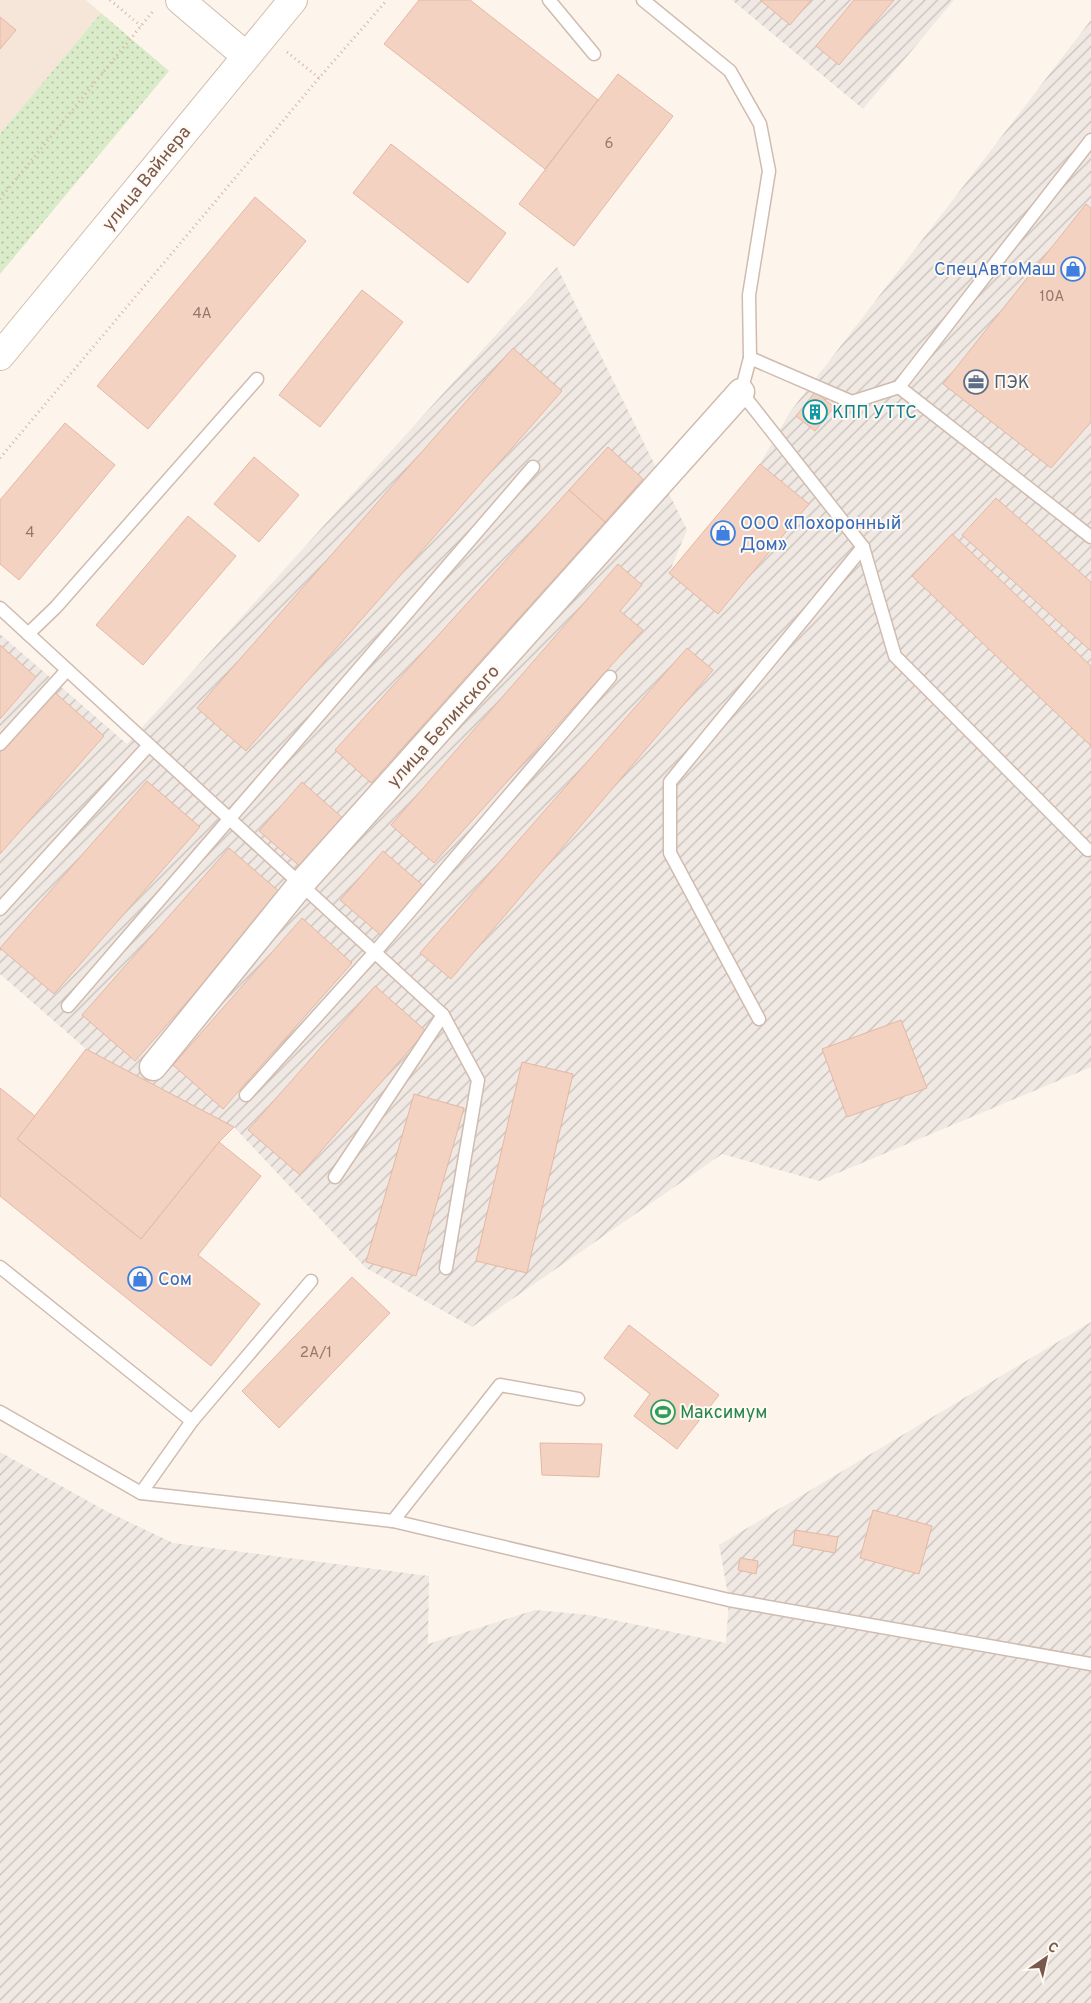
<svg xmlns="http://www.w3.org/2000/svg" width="1091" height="2003" viewBox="0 0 1091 2003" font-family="Overpass,sans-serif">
<defs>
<pattern id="industrial-furrows" width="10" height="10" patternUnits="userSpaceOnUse" patternTransform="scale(1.25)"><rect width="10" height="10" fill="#efe8e3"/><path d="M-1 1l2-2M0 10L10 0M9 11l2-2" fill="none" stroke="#c6bfba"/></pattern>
<pattern id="grass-dots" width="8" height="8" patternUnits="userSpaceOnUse" patternTransform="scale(1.25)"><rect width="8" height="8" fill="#d9ebc8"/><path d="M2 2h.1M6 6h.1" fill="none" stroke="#b5c1a5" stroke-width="1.8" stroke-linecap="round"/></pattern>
</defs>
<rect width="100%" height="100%" fill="#fdf5eb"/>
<polygon fill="#f5e6d9" points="0,0 86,0 101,13 0,134"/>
<g fill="url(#industrial-furrows)">
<polygon points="732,0 954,0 863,109"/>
<polygon points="1091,20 1091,1067 819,1181 722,1154 472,1327 366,1268 234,1127 86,1049 0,974 0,634 127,744 557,267 687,530 669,573 809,504 760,464 790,412"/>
<polygon points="1091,1322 1091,2003 0,2003 0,1452 106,1511 173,1543 429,1576 428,1644 535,1610 589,1615 726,1643 729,1600 719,1545"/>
</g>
<polygon fill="url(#grass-dots)" points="101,13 169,71 0,274 0,134"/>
<g fill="#f3d2c2" stroke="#e5b7a3">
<polygon points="419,0 470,0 598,100 545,169 384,44"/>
<polygon points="760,0 811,0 790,25"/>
<polygon points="854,0 894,0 839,65 816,46"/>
<polygon points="0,17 16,30 0,49"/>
<polygon points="618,74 673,116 574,246 519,204"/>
<polygon points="391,144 506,233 468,283 353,193"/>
<polygon points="255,197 306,241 148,429 97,386"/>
<polygon points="1086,204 1091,208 1091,422 1051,468 943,384"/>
<polygon points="362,290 403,322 320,427 279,395"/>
<polygon points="513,348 562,391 246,751 197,708"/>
<polygon points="815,392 834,407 815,431 796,416"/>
<polygon points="65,423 115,465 19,580 0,564 0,500"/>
<polygon points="608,447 643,479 605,522 569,490"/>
<polygon points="254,457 299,495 259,542 214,504"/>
<polygon points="760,464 809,504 718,614 669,573"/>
<polygon points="569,490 605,522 371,783 335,750"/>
<polygon points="996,498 1091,582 1091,651 962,535"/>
<polygon points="188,516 236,556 143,665 96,625"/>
<polygon points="952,534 1091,666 1091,746 912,576"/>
<polygon points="618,564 642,585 620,611 643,630 434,863 391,825"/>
<polygon points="0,645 36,677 0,719"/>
<polygon points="687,648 713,670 451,979 420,953"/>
<polygon points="51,689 104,736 0,854 0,747"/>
<polygon points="147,781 200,827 54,994 0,948"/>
<polygon points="302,782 345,820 302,868 259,831"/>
<polygon points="229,848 282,894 135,1061 82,1015"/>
<polygon points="383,851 426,888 383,937 340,900"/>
<polygon points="302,918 352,963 223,1109 173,1065"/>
<polygon points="375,986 426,1031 300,1175 248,1130"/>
<polygon points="901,1020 927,1088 847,1117 822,1049"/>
<polygon points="86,1049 234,1127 219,1142 141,1239 17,1139"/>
<polygon points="522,1062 573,1074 527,1273 476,1261"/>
<polygon points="0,1088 35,1116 17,1139 141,1239 219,1142 261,1176 198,1255 260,1304 211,1366 0,1196"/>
<polygon points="414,1094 464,1108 416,1276 366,1262"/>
<polygon points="352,1277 390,1313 279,1428 242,1391"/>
<polygon points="629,1325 719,1395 677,1449 634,1416 650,1394 604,1358"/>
<polygon points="540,1443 602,1444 599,1477 542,1475"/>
<polygon points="873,1510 932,1526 919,1574 860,1558"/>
<polygon points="795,1530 838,1537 835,1553 793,1545"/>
<polygon points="740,1558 758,1561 756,1574 738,1570"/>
</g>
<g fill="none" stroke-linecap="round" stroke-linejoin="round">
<g stroke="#d0bbaf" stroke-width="15">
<g id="service">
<polyline points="549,0 594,54"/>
<polyline points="643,0 730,71 760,124 769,171 749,295 750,358 741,392 863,547 670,782 670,853 759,1019"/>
<polyline points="750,358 852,402 899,387 1091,140"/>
<polyline points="899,387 1091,537"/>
<polyline points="863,547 895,656 1088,850"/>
<polyline points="0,608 443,1015 478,1080 446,1268"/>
<polyline points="28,634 56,607 257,379"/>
<polyline points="0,744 67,670"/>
<polyline points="0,909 149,745"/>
<polyline points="68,1006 533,467"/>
<polyline points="246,1095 375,952 610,677"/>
<polyline points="335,1177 443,1015"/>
<polyline points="0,1267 192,1421"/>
<polyline points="0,1412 141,1493 393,1521 729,1600 1091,1664"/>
<polyline points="141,1493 192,1421 311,1281"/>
<polyline points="393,1521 500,1385 578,1399"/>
</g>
</g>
<g stroke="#d0bbaf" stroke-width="29">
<polyline id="minor" points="153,1067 301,884 741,392"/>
</g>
<g stroke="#d0bbaf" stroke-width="30">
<polyline id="tertiary" points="180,0 246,56"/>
</g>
<g stroke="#d5beaf" stroke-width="30">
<polyline id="secondary" points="0,356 293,0"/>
</g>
<g stroke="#d8b5a5" stroke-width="3" stroke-dasharray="1 4" stroke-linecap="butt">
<polyline points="110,0 141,26"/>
<polyline points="287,52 319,78 387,0"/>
<polyline points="0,199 154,10"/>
<polyline points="0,458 319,78"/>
</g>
<use href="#service" stroke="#fff" stroke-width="12"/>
<use href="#minor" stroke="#fff" stroke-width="26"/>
<use href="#tertiary" stroke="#fff" stroke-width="28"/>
<use href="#secondary" stroke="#fff" stroke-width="28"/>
</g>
<defs>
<g id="shop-ring" transform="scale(1.25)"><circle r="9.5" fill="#fff9f2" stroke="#3f7fe0" stroke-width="1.5"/><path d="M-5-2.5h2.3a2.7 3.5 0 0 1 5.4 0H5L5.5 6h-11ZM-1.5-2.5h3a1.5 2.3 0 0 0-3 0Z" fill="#3f7fe0"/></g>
<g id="office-ring" transform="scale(1.25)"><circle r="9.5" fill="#fff9f2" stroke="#5c6f8a" stroke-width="1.5"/><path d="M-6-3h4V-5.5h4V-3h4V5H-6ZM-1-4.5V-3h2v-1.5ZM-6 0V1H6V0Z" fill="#5c6f8a"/></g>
<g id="building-ring" transform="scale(1.25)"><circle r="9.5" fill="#fff9f2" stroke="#0f9aa8" stroke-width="1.5"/><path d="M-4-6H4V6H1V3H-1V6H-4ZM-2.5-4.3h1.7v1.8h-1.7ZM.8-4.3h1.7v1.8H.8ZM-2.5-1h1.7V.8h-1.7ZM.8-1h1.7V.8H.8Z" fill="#0f9aa8"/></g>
<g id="stadium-ring" transform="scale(1.25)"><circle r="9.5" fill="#fff9f2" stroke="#2e9e5b" stroke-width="1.5"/><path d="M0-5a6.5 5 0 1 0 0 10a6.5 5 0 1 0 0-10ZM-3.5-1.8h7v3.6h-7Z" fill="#2e9e5b"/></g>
</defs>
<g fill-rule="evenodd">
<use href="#shop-ring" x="1073" y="269"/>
<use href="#office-ring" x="976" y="382"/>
<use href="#building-ring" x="815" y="412"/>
<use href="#shop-ring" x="723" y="533"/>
<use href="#shop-ring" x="140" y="1279"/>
<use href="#stadium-ring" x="663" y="1412"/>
</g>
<g text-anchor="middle" stroke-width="4" stroke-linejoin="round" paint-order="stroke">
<g font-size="15" fill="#98776a">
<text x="609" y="148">6</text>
<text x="1052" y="301">10А</text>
<text x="202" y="318">4А</text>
<text x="30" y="537">4</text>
<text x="316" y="1357">2А/1</text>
</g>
<g font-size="18" fill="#79594d" stroke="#fff9f2">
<text transform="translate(146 178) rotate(-51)" y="6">улица Вайнера</text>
<text transform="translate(443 726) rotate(-48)" y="6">улица Белинского</text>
</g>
<g font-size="18" fill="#366cbe" stroke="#fff9f2" text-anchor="start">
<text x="1056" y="275" text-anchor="end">СпецАвтоМаш</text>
<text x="740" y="529">ООО «Похоронный<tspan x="740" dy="21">Дом»</tspan></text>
<text x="158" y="1285">Сом</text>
</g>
<g font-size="18" fill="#4e5e75" stroke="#fff9f2" text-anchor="start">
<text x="994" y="388">ПЭК</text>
</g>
<g font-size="18" fill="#0d838f" stroke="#fff9f2" text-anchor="start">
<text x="832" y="418">КПП УТТС</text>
</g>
<g font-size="18" fill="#27864d" stroke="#fff9f2" text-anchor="start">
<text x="680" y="1418">Максимум</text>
</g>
</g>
<g transform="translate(1046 1958) rotate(34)" stroke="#fff9f2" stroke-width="4" paint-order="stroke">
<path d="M0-4L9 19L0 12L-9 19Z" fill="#79594d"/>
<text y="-8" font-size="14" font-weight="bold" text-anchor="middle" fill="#79594d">С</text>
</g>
</svg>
